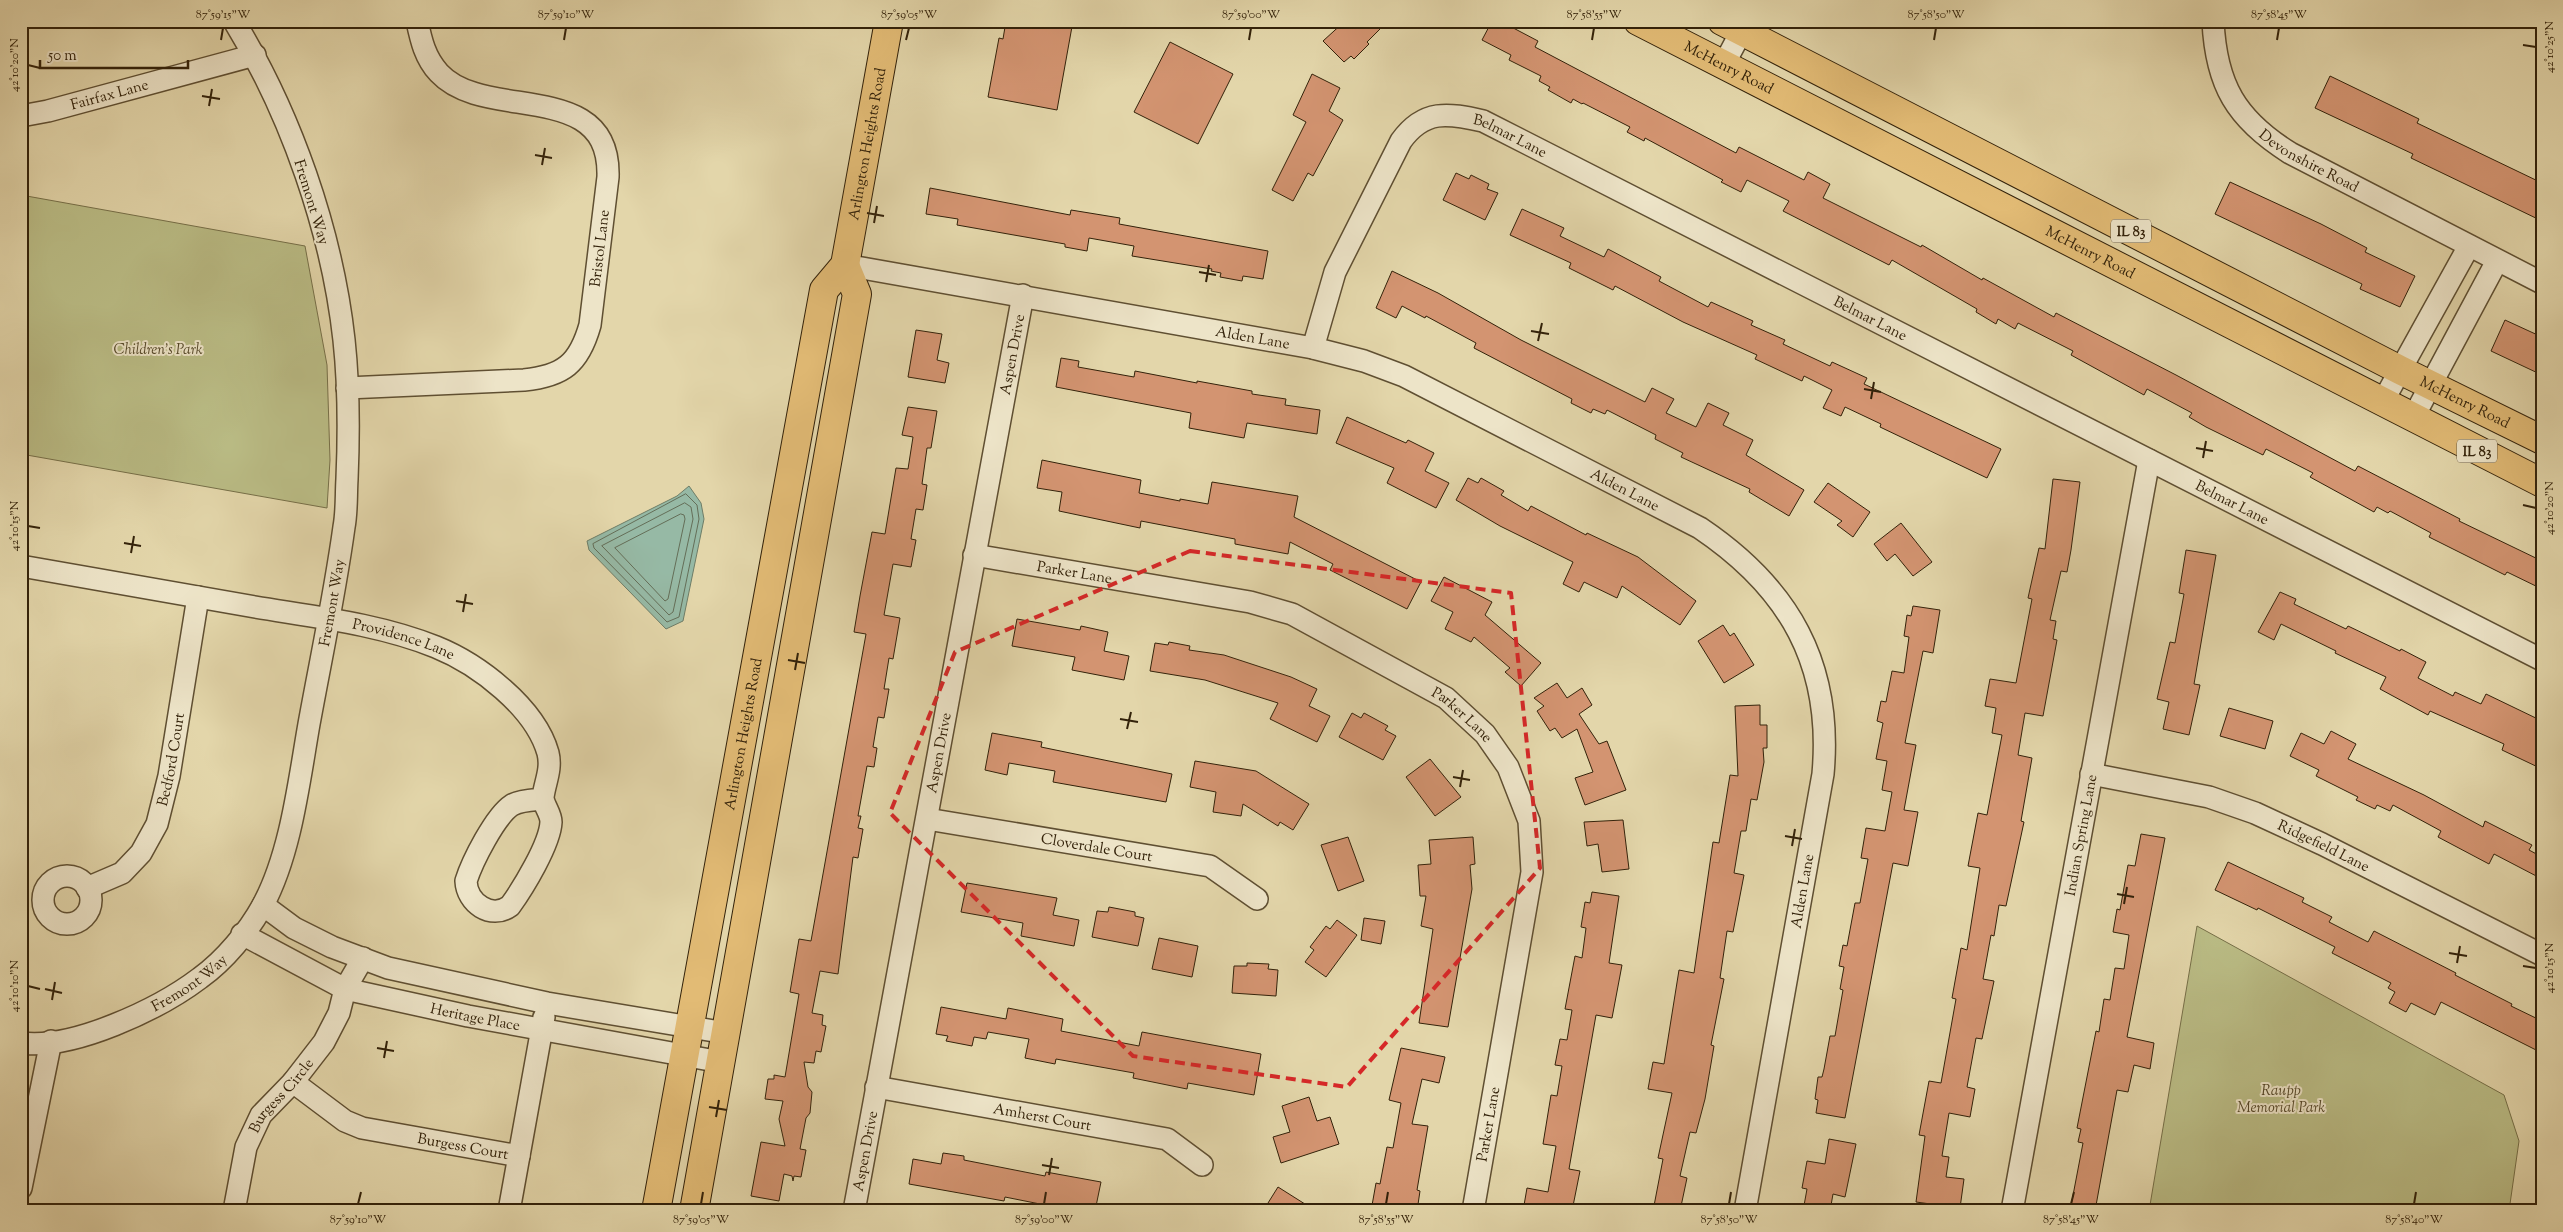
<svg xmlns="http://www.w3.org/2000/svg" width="2563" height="1232" viewBox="0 0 2563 1232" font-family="'Sorts Mill Goudy',serif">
<rect width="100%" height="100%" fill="#e3d6aa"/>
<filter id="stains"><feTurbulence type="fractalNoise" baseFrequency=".004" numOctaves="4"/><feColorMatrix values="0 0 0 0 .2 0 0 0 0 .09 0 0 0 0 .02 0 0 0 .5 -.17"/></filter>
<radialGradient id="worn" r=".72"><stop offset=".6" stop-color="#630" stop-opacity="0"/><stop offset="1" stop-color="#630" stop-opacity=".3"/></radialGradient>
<g fill="#babc85" stroke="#766f48">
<polygon points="21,195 305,246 327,365 330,460 327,508 21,454"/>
<polygon points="2197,926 2504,1095 2519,1141 2509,1211 2149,1211"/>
</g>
<polygon fill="#96b9a5" stroke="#6e7d67" points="689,486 701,503 704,519 683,621 666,629 589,550 587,541 677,496"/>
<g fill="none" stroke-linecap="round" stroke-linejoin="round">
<g stroke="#646e58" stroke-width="1">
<polygon points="686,494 697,505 699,519 679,617 667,622 594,548 593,544"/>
<polygon points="685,503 691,507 693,519 673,612 669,615 602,546"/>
<polygon points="681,514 684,515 685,519 668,599 665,601 615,548"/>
</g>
</g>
<g fill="#d39471" stroke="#33220a">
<polygon points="1006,21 1073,21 1057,110 988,97 999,38 1003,39"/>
<polygon points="1345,21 1388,21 1367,42 1369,44 1354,59 1351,56 1344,62 1323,41"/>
<polygon points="1492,21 1500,21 1538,41 1535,47 1736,153 1739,147 1804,180 1808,172 1830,184 1823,198 1921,247 1922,245 1982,280 1983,278 2054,317 2056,313 2176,375 2355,471 2358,466 2460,519 2459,521 2542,561 2542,589 2507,572 2505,575 2429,537 2431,533 2390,511 2388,513 2377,507 2374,512 2310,477 2313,473 2266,449 2263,455 2206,427 2189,417 2192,413 2147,389 2144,395 2071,355 2073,351 2018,323 2015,329 1998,319 1996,324 1976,312 1977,309 1892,260 1889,265 1783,211 1789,201 1747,180 1741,192 1721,182 1723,180 1645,138 1644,141 1627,132 1630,127 1583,103 1582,104 1573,99 1571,103 1548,90 1550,87 1539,81 1541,76 1509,60 1511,55 1482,40"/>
<polygon points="1170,42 1233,74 1198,144 1134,112"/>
<polygon points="1312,74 1340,88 1329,111 1343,120 1313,176 1308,173 1293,201 1272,190 1306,122 1293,115"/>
<polygon points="2330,76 2419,119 2417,123 2542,183 2542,221 2411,158 2413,154 2315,108"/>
<polygon points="1456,173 1469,179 1471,175 1489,184 1487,189 1498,193 1485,220 1443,200"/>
<polygon points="2230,182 2321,224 2367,248 2365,252 2415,276 2400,307 2360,289 2362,284 2215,214"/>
<polygon points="930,188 1070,215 1071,210 1120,218 1119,224 1268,251 1263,279 1243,276 1242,281 1220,277 1221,273 1211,271 1212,269 1132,256 1134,246 1089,238 1087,251 1065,247 1065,244 957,225 958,219 926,214"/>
<polygon points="1522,209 1564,228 1560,236 1604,257 1608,249 1661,277 1659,281 1708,307 1711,302 1753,321 1751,325 1785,340 1783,344 1830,366 1832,362 1867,378 1864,384 2001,449 1987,478 1880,427 1881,424 1845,407 1841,416 1823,408 1832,390 1804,376 1802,381 1755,359 1757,355 1683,322 1615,286 1613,290 1569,268 1571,263 1510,235"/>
<polygon points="1392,271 1438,293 1521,340 1645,402 1652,388 1674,399 1666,413 1696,427 1708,403 1729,413 1723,425 1753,440 1746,455 1804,490 1789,516 1749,492 1750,489 1681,457 1683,453 1655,439 1656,435 1607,410 1605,414 1593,409 1591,413 1571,403 1572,399 1474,348 1476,343 1426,316 1425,318 1402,306 1396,318 1376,308"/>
<polygon points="2505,320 2542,337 2542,375 2491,351"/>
<polygon points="916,330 942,334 937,360 949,363 945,383 908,377"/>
<polygon points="1061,358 1079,361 1078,367 1134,377 1135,371 1197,383 1197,381 1252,391 1252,394 1286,399 1285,405 1320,410 1317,434 1247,423 1244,438 1189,428 1191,413 1056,387"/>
<polygon points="908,407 937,411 931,448 927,448 922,484 927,485 923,510 916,509 911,539 916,540 911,567 893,564 884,615 900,618 893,659 889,658 884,689 889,689 884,718 878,717 873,747 877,748 874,767 867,766 858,816 861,816 858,828 863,829 858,858 853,857 838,974 820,971 812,1013 823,1015 822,1025 826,1026 821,1052 816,1051 814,1063 804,1062 808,1087 812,1092 810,1113 806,1118 800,1149 806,1150 801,1177 794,1176 793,1181 792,1176 784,1174 779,1201 751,1196 761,1142 785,1146 779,1119 783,1101 765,1099 768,1079 774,1079 774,1075 785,1077 799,994 790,992 799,939 811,941 866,634 854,632 860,596 872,532 885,534 896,468 908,469 913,437 902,435"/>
<polygon points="1347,417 1406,443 1408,440 1434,453 1425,471 1449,483 1436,508 1387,483 1394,468 1336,443"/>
<polygon points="1042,460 1141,480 1139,493 1180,501 1180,499 1208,504 1212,482 1298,496 1294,517 1421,582 1407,609 1330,570 1333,564 1290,542 1288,554 1235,544 1235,539 1141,521 1140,528 1059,511 1062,492 1037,488"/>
<polygon points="1468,478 1478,483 1481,478 1504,491 1501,495 1528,511 1531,506 1586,535 1587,533 1638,557 1696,601 1680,625 1622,586 1617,598 1584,582 1579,592 1563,584 1573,562 1500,526 1456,500"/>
<polygon points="2053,479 2080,482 2071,550 2067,572 2061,571 2050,620 2056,621 2053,639 2057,640 2043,716 2025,713 2018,755 2032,758 2021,821 2024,822 2006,906 1999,905 1994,936 1991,935 1983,979 1994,981 1982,1039 1976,1038 1967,1087 1975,1089 1970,1117 1949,1113 1942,1156 1949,1157 1946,1177 1964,1179 1960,1208 1916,1202 1925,1136 1919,1135 1929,1081 1941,1083 1956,999 1952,998 1961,948 1967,950 1980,868 1968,866 1978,813 1987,815 2002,735 1992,733 1996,708 1985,706 1990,679 2016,683 2032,599 2028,598 2039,548 2045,549"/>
<polygon points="1828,483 1870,512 1853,537 1837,525 1842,521 1814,502"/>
<polygon points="1901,523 1932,562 1913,576 1895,554 1887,561 1874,544"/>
<polygon points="2186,550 2216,555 2194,684 2200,685 2189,735 2163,729 2169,702 2157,699 2170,642 2175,643 2184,594 2179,593"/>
<polygon points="1444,577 1492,602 1485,615 1541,663 1521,686 1505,672 1510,668 1474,637 1471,642 1445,629 1453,612 1431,601"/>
<polygon points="2280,592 2296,599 2294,604 2346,629 2348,626 2400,651 2401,649 2426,662 2418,678 2453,696 2455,692 2481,704 2486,694 2542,721 2542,769 2502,750 2504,744 2430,711 2428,715 2380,689 2386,677 2335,653 2336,651 2281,624 2274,640 2258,632"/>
<polygon points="1913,606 1940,610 1933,653 1923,651 1905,743 1916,745 1904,810 1918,812 1908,866 1893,863 1845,1118 1816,1113 1818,1100 1815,1099 1818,1077 1822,1077 1824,1069 1830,1036 1835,1036 1843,990 1840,989 1844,967 1839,966 1843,945 1847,946 1855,903 1860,903 1868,859 1861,858 1866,828 1885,831 1892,792 1882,790 1887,761 1876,759 1883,723 1877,721 1881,701 1886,702 1892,671 1904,673 1909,637 1904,636 1907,615 1911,616"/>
<polygon points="1017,619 1080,630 1081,626 1108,632 1104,651 1129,656 1124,680 1072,670 1075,657 1012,646"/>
<polygon points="1723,625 1730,636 1734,633 1754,665 1724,683 1698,641"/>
<polygon points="1169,642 1190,646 1189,650 1224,655 1291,677 1317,689 1309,706 1330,716 1317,742 1270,719 1278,703 1205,680 1150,671 1155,643 1168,645"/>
<polygon points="1557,683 1567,698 1582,688 1592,705 1579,714 1599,744 1607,741 1626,790 1585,805 1575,778 1593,772 1577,729 1562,738 1555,728 1550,731 1537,711 1544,706 1534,698"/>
<polygon points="1760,705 1760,725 1767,725 1767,748 1763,748 1764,762 1757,800 1751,799 1746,831 1741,831 1734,873 1744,875 1733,932 1727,931 1720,978 1724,979 1711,1045 1714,1046 1705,1099 1696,1133 1690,1132 1680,1176 1687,1178 1680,1211 1653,1211 1663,1159 1658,1158 1672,1093 1648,1089 1653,1062 1664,1064 1679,970 1694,973 1713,842 1719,843 1730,775 1738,776 1735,706"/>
<polygon points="2229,708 2273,721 2265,749 2220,736"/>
<polygon points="1352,713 1361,718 1364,713 1388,726 1385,730 1396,736 1383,760 1339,737"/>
<polygon points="2331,731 2356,744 2348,759 2424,795 2483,827 2485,821 2532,845 2529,850 2542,857 2542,879 2494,854 2489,864 2438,837 2441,831 2393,805 2390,811 2377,805 2375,809 2356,800 2358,797 2316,776 2319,770 2290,756 2301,733 2324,744"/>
<polygon points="992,733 1042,742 1041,747 1172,774 1166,802 1053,782 1055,771 1009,763 1007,775 985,770"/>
<polygon points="1430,759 1461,797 1435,816 1406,777"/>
<polygon points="1195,761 1256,771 1309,804 1293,830 1280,822 1278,826 1243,804 1241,816 1213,812 1216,792 1190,787"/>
<polygon points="1623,820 1629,869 1602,872 1598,844 1587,846 1584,822"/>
<polygon points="2141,834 2165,838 2127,1037 2154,1043 2150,1069 2134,1065 2128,1092 2117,1090 2095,1211 2070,1211 2083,1143 2078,1142 2081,1129 2077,1128 2096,1031 2099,1032 2104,999 2110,1000 2115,968 2124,969 2129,935 2113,932 2117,909 2120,910 2128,865 2135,866"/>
<polygon points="1348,837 1364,881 1338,891 1321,845"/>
<polygon points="1473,837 1475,864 1470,865 1472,889 1448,1027 1419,1023 1433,929 1421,926 1426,896 1420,896 1418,865 1431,864 1429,840"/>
<polygon points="2228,862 2304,898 2302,902 2332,917 2329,922 2368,942 2374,931 2456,973 2455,975 2512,1004 2511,1006 2542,1021 2542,1053 2441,1002 2435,1015 2411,1003 2406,1012 2389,1003 2395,992 2388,988 2391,983 2332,953 2335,947 2258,908 2257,910 2215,890"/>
<polygon points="967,883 1057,898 1053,915 1079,920 1074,946 1021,936 1023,923 961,912"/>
<polygon points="1592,892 1619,896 1609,963 1622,965 1612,1018 1596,1015 1569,1169 1580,1171 1572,1211 1523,1211 1527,1188 1548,1192 1556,1146 1543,1144 1551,1095 1557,1096 1562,1066 1555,1065 1560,1039 1567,1040 1572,1010 1565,1009 1575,956 1582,958 1586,928 1581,927 1585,902 1590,903"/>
<polygon points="1109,907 1135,912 1135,916 1144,918 1138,946 1092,937 1097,911 1108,912"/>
<polygon points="1364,918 1385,921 1381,944 1361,940"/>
<polygon points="1337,920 1357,935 1326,977 1305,962 1314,950 1310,947 1326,926 1330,929"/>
<polygon points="1159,938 1198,946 1192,977 1152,969"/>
<polygon points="1247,963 1269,964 1268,969 1278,970 1276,996 1232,993 1234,966 1247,966"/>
<polygon points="941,1007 1006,1019 1008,1008 1063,1019 1061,1031 1139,1046 1142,1032 1261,1054 1254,1095 1188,1083 1187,1089 1133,1078 1134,1073 1056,1059 1055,1064 1025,1058 1029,1039 988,1032 986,1039 974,1037 972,1046 946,1041 948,1036 936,1034"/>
<polygon points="1401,1048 1445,1057 1439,1083 1422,1079 1412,1124 1428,1126 1417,1190 1420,1191 1417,1211 1371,1211 1376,1183 1380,1184 1387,1147 1393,1148 1401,1103 1389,1100"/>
<polygon points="1309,1097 1317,1121 1330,1117 1339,1144 1281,1163 1273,1137 1290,1132 1282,1106"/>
<polygon points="1829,1139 1856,1144 1845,1197 1833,1194 1830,1211 1803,1211 1807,1189 1802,1188 1807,1161 1825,1164"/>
<polygon points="943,1153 964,1156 964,1160 1045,1176 1046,1172 1101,1182 1095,1211 1039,1211 1040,1204 1005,1197 1004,1201 909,1184 913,1159 941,1164"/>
<polygon points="1278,1187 1316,1211 1263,1211"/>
</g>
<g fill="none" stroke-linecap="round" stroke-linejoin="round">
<g stroke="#5f4f32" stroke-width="24">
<g id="minor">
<path id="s1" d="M2213 21C2216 85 2236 119 2290 153L2542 283"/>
<polyline points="1724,64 1747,21"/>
<path id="s2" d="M21 116 48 111 255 55"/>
<path id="s3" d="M845 265 1313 348 1364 361 1404 376 1700 528C1789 588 1833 664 1823 774L1745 1211"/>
<path id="s4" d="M1313 348 1335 272 1401 141C1424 109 1448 113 1483 121L2542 660"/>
<path id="s5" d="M347 388 524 380C563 376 579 364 590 325L608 177C611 77 485 123 439 73 425 58 421 40 417 21"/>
<polyline points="2382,403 2469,246"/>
<polyline points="2413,418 2497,261"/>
<path id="s6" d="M974 555 1250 602 1292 614 1446 698 1485 734 1508 767 1529 821 1532 872 1473 1211"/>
<path id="s7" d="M21 566C99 580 177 594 255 607 315 617 379 624 436 647 478 664 535 707 548 753 552 769 545 782 543 797 543 805 551 813 551 822 550 844 523 888 510 906 491 920 467 903 466 881 472 862 495 816 512 805 521 800 533 800 543 799"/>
<path id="s8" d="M2091 774 2209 797 2255 813 2322 844 2542 955"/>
<path id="s9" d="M927 819 1210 866 1257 899"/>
<circle cx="67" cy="900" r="24"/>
<path id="s10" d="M87 888 122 873 141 853 157 824 169 776 198 597"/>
<polyline points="263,905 294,928 332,947 388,968 547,1003 726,1033"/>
<path id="s11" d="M242 934 345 989 468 1016 721 1062"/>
<path id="s12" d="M21 1043C73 1050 159 1009 200 978 225 960 248 932 263 905 291 853 299 781 309 724 321 658 335 593 344 527 347 511 346 495 347 479 349 432 349 386 344 340 332 231 291 114 234 21"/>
<path id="s13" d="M293 1082 345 1121 362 1128 519 1156"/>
<path id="s14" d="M876 1087 1167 1139 1202 1165"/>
<polyline points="21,1188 51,1041"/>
<path id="s15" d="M234 1211 246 1147 261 1115 293 1082 324 1042 339 1013 345 989 363 958"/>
<polyline points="509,1211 544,1017"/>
<path id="s16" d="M854 1211 1023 295"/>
<path id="s17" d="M2012 1211 2149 460"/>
</g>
</g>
<g stroke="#33220a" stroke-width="30">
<g id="major">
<path id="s18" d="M1638 21 2542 483"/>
<path id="s19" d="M1722 21 2400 370 2542 440"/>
<path id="s20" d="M656 1211 824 290 845 265 889 21"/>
<polyline points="694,1211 857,294 845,265"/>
</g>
</g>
<use href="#minor" stroke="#ede4c8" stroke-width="21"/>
<use href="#major" stroke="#e2bb75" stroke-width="28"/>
</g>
<path fill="none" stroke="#d62828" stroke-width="4" stroke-dasharray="10 6" stroke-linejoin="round" d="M1190 551 1511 593 1540 868 1347 1087 1133 1056 890 813 955 652Z"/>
<path fill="none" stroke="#33220a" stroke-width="2" d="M221 40 223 28M564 40 566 28M906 40 909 28M1249 40 1251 28M1592 40 1594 28M1934 40 1936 28M2277 40 2279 28M2523 45 2536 47M28 65 40 68M202 96 220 99M209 106 212 89M535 155 552 158M542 165 545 148M867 213 884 216M874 223 877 206M1199 272 1216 275M1206 282 1209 265M1531 331 1549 334M1538 341 1542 323M1864 389 1881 392M1871 399 1874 382M2196 448 2213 451M2203 458 2206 441M2523 505 2536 508M28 526 40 528M124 543 141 546M131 553 134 536M456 601 473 604M463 612 466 594M788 660 805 663M795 670 798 653M1120 719 1138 722M1127 729 1131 712M1453 777 1470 780M1460 787 1463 770M1785 836 1802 839M1792 846 1795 829M2117 894 2134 897M2124 904 2127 887M2449 953 2467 956M2457 963 2460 946M2523 966 2536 968M28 986 40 989M45 989 62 993M52 1000 55 982M377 1048 394 1051M384 1058 387 1041M709 1107 727 1110M716 1117 719 1100M1042 1165 1059 1168M1049 1175 1052 1158M358 1204 361 1192M701 1204 703 1192M1044 1204 1046 1192M1386 1204 1388 1192M1729 1204 1731 1192M2071 1204 2074 1192M2414 1204 2416 1192"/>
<g text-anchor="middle" stroke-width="4" stroke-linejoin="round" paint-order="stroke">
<g fill="#ede4c8" stroke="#6b5c43" stroke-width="1">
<rect x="2111" y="219.5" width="40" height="23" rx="4"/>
<rect x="2457" y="439.5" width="40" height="23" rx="4"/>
</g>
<g font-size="14" font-weight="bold" fill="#33220a">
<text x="2131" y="236">IL 83</text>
<text x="2477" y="456">IL 83</text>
</g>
<g font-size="15" fill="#33220a" stroke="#ede4c8">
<text dy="5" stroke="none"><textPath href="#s18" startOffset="102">McHenry Road</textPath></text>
<text dy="5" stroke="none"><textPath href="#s2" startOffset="91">Fairfax Lane</textPath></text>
<text dy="5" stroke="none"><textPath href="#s4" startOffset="348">Belmar Lane</textPath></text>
<text dy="5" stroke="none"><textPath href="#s20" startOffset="1092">Arlington Heights Road</textPath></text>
<text dy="5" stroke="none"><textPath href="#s1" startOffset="181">Devonshire Road</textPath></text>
<text transform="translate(312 202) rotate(73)" y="5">Fremont Way</text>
<text dy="5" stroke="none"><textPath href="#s5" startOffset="348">Bristol Lane</textPath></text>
<text dy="5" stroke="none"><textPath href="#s18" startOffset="508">McHenry Road</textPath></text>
<text dy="5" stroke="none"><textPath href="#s4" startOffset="752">Belmar Lane</textPath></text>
<text dy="5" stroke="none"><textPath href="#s3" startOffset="414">Alden Lane</textPath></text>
<text dy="5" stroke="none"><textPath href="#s16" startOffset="871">Aspen Drive</textPath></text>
<text dy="5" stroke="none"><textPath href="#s19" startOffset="835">McHenry Road</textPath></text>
<text dy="5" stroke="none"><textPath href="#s3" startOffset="819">Alden Lane</textPath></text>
<text dy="5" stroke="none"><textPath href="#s4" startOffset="1158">Belmar Lane</textPath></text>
<text dy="5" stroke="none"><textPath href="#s6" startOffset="102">Parker Lane</textPath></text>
<text dy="5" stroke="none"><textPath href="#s12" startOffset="602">Fremont Way</textPath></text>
<text dy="5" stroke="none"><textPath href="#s7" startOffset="390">Providence Lane</textPath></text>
<text dy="5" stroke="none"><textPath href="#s6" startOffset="522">Parker Lane</textPath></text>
<text dy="5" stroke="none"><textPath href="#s20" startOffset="485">Arlington Heights Road</textPath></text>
<text dy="5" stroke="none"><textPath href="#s16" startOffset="466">Aspen Drive</textPath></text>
<text dy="5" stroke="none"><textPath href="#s10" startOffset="165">Bedford Court</textPath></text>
<text dy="5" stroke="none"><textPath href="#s17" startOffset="382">Indian Spring Lane</textPath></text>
<text dy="5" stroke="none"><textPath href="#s8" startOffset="245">Ridgefield Lane</textPath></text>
<text dy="5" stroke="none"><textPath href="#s9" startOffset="172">Cloverdale Court</textPath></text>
<text transform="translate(1802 891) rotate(-80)" y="5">Alden Lane</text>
<text dy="5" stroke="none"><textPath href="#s12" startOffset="182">Fremont Way</textPath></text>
<text dy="5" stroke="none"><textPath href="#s11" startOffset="250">Heritage Place</textPath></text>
<text dy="5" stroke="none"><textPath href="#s15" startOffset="128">Burgess Circle</textPath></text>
<text dy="5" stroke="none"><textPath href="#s14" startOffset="169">Amherst Court</textPath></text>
<text transform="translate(1488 1124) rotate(-80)" y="5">Parker Lane</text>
<text dy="5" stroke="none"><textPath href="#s13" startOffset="186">Burgess Court</textPath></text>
<text dy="5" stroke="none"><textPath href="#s16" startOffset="61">Aspen Drive</textPath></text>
</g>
<g font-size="15" font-style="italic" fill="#554829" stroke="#ede4c8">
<text x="158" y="354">Children's Park</text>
<text x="2281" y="1095">Raupp<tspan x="2281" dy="17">Memorial Park</tspan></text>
</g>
</g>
<rect width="2563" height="1232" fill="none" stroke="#e3d6aa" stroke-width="55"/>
<path d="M40 60v8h148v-8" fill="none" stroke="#33220a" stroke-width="2.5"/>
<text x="48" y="60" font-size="15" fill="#33220a" stroke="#ede4c8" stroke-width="4" paint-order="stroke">50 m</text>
<rect x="28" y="28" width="2508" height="1176" fill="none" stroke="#33220a" stroke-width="2"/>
<g font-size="12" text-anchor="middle" fill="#33220a">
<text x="223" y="18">87°59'15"W</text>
<text x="566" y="18">87°59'10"W</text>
<text x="909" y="18">87°59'05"W</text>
<text x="1251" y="18">87°59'00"W</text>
<text x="1594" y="18">87°58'55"W</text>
<text x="1936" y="18">87°58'50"W</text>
<text x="2279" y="18">87°58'45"W</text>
<text transform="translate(2549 47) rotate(-90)" y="4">42°10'25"N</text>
<text transform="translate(14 65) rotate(-90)" y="4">42°10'20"N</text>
<text transform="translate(2549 508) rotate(-90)" y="4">42°10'20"N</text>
<text transform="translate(14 526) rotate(-90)" y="4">42°10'15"N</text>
<text transform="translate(2549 968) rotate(-90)" y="4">42°10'15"N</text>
<text transform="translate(14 986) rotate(-90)" y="4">42°10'10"N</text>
<text x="358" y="1223">87°59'10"W</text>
<text x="701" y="1223">87°59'05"W</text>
<text x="1044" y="1223">87°59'00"W</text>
<text x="1386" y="1223">87°58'55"W</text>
<text x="1729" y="1223">87°58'50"W</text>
<text x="2071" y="1223">87°58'45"W</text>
<text x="2414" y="1223">87°58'40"W</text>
</g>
<rect width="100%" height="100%" filter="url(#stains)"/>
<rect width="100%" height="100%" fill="url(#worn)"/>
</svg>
